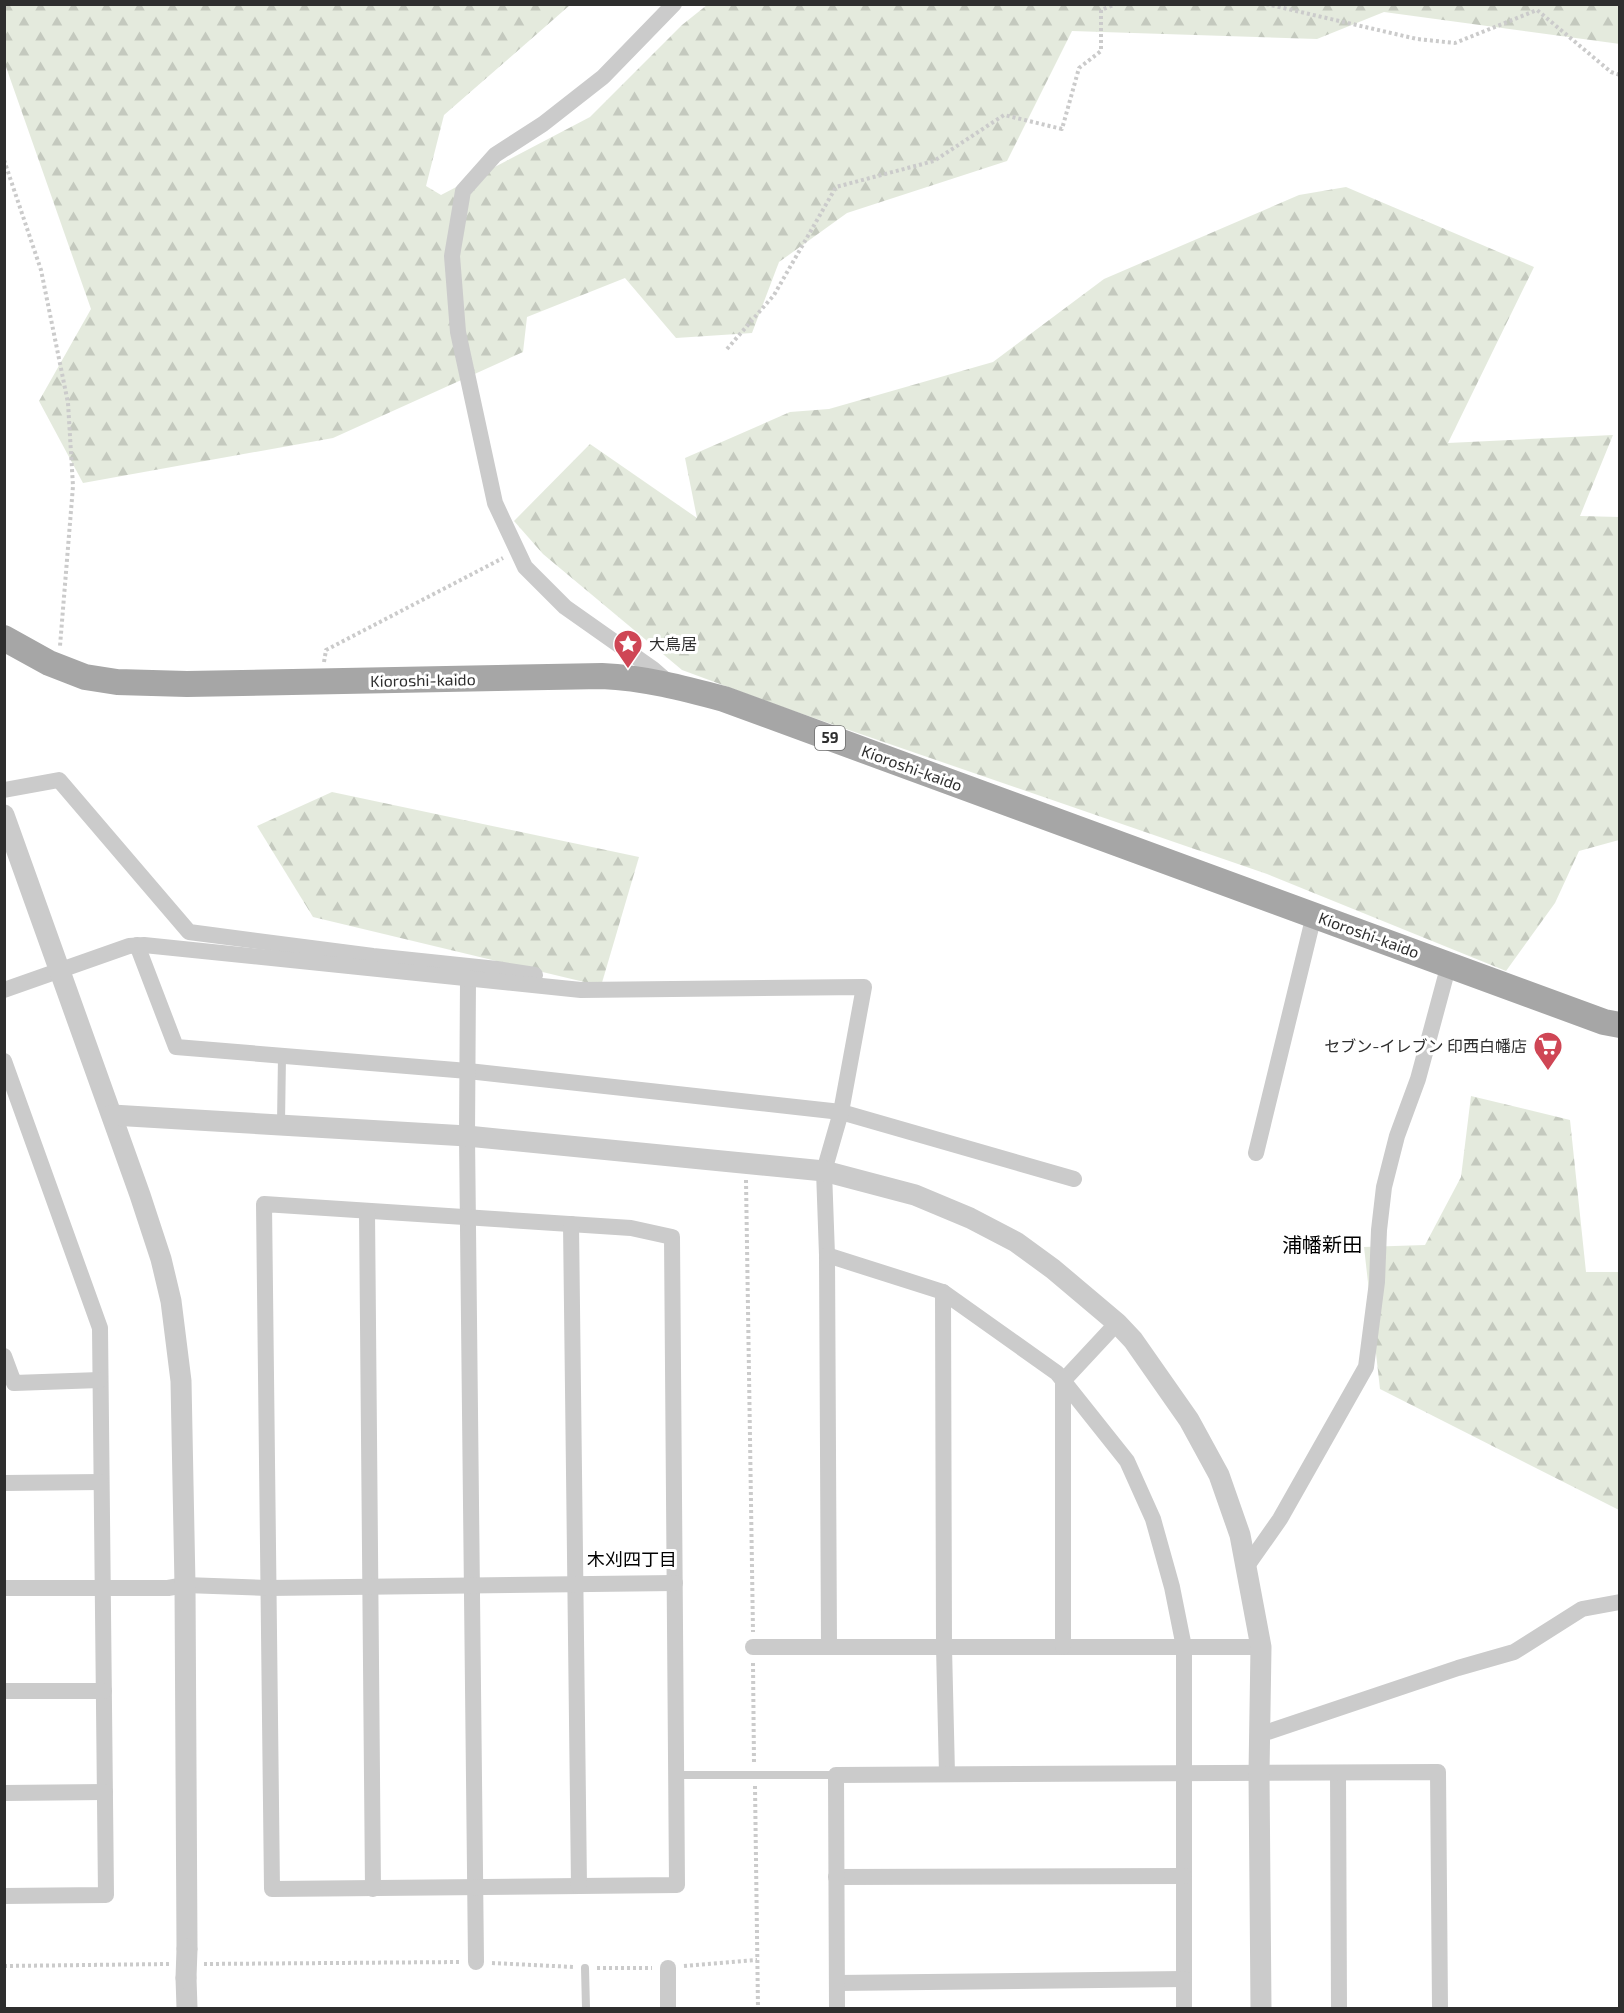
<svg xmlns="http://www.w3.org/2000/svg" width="1624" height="2013" viewBox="0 0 1624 2013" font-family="'Exo 2','Noto Sans JP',sans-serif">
<defs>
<pattern id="forest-firs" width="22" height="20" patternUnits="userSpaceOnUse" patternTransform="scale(1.5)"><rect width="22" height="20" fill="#e4eadd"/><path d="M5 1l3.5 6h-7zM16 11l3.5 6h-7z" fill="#c4c9be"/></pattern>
</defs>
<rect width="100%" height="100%" fill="#fff"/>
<g fill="url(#forest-firs)">
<polygon points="1619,4 1620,44 1384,12 1317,39 1072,31 1007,161 847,213 779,262 752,333 676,338 625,278 527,317 523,352 333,438 83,483 39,401 91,309 5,64 4,5 570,5 444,115 426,186 441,195 590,117 682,25 707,5"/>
<polygon points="1346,187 1534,267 1448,443 1613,435 1580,516 1619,517 1619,840 1579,851 1555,903 1506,971 1267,874 785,708 682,670 543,554 514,521 590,444 697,518 685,458 790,412 829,409 993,362 1104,279 1299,195"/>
<polygon points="332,792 639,857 601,986 313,917 257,826"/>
<polygon points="1471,1096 1570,1120 1586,1272 1619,1272 1619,1510 1380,1389 1364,1247 1425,1245 1461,1177"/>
</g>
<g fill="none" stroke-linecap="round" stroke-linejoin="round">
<g stroke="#cbcbcb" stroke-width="4" stroke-dasharray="3 3" stroke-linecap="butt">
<polyline points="1266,4 1417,39 1455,43 1537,10 1611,72 1620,75"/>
<polyline points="4,160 41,270 68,403 73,486 60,646"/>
<polyline points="727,349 774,295 836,187 934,161 1004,115 1062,129 1079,68 1101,51 1101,10 1116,4"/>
<polyline points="324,662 326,650 503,558"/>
<polyline points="746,1180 753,1632"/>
<polyline points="753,1663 754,1764"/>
<polyline points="755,1786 758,2008"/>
<polyline points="492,1963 574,1967"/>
<polyline points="204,1964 460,1962"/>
<polyline points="4,1966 169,1964"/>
<polyline points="684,1966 757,1960"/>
<polyline points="597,1968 652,1968"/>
</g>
<g stroke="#cbcbcb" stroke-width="8">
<polyline points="281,1123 282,1056"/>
<polyline points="677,1775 836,1775"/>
<polyline points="585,1968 586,2008"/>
</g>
<g stroke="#cbcbcb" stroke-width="16">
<polyline points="669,683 653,669 565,607 525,567 495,503 458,332 452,256 463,191 495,155 543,124 603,77 674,4"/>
<polyline points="4,790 59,780 189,932 373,956 497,969 535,975"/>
<polyline points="137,945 176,1047 468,1071 841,1112 1074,1179"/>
<polyline points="468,979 467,1136 476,1962"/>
<polyline points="4,990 129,946 144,945 581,990 864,987 841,1112 824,1171 827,1255 829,1647"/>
<polyline points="4,1061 100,1328 106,1895 4,1896"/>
<polyline points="1256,1153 1314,915"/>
<polygon points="264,1204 631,1228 672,1237 677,1885 272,1889"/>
<polyline points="367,1211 373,1889"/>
<polyline points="571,1224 579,1886"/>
<polyline points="827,1255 943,1292 1057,1373 1127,1461 1153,1519 1172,1587 1184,1647 1184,2008"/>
<polyline points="943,1292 944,1647 947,1774"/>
<polyline points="4,1356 14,1383 100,1380"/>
<polyline points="4,1483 101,1482"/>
<polyline points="1247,1566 1280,1519 1366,1367 1377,1282 1379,1230 1384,1187 1397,1136 1418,1079 1449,964"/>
<polyline points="4,1588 168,1588 185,1585 268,1588 675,1583"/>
<polyline points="753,1647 1261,1647"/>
<polyline points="1063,1647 1063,1381 1117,1323"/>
<polyline points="4,1691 104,1691"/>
<polyline points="1259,1735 1458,1668 1514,1652 1582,1609 1620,1602"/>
<polyline points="1338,1773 1339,2008"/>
<polyline points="4,1793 105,1792"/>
<polyline points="836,1877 1184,1876"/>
<polyline points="668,1968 668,2008"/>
<polyline points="837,1983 1184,1979"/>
<polyline points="837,2008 836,1775 1438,1772 1440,2008"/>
</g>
<g stroke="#cbcbcb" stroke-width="21">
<polyline points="4,815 140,1195 161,1259 171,1301 181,1381 185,1585 187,1949"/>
<polyline points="112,1115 467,1136 824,1171 915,1195 970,1218 1016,1242 1053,1269 1117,1323 1133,1340 1189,1420 1219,1475 1240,1535 1261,1647 1259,1773 1261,2008"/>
<polyline points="186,1978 187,2008"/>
</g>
<path stroke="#a6a6a6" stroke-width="26" d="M4 638 49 663 85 677 117 682 187 684 602 676C645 678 683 688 724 699L1604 1022 1620 1025"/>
<polyline stroke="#cbcbcb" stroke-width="21" points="186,1978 187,1949"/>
</g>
<defs>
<g id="sight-pin" transform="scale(1.5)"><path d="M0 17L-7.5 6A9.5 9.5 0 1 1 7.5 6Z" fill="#cf4655" stroke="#fff"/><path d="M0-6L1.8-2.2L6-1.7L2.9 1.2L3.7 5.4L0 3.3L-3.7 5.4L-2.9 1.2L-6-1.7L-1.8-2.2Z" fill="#fff"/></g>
<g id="supermarket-pin" transform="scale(1.5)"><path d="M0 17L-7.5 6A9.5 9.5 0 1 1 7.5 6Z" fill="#cf4655" stroke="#fff"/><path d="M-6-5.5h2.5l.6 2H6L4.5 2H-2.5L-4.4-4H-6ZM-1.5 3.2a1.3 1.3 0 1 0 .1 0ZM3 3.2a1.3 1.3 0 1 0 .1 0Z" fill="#fff"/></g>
</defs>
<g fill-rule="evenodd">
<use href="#sight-pin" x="628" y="644"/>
<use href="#supermarket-pin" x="1548" y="1046"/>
</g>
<g text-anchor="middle" stroke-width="6" stroke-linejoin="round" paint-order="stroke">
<rect fill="#fff" stroke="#6d6d6d" stroke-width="1.5" x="815" y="726" width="30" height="24" rx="4.5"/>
<g font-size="15" font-weight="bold" fill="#2e2e2e">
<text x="830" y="743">59</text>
</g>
<g font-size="16" fill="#2e2e2e" stroke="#fff" text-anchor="start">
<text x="649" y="650">大鳥居</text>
<text x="1527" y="1052" text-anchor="end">セブン-イレブン 印西白幡店</text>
</g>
<g font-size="16" fill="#2e2e2e" stroke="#fff">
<text transform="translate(423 680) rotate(-1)" y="6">Kioroshi-kaido</text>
<text transform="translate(912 768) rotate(20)" y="6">Kioroshi-kaido</text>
<text transform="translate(1369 935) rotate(20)" y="6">Kioroshi-kaido</text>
</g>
<g font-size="18" fill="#000" stroke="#fff">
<text x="632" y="1566">木刈四丁目</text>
</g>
<g font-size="20" fill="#000" stroke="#fff">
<text x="1322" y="1252">浦幡新田</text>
</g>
</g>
<rect width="1624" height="2013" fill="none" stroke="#2e2e2e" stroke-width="12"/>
</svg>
